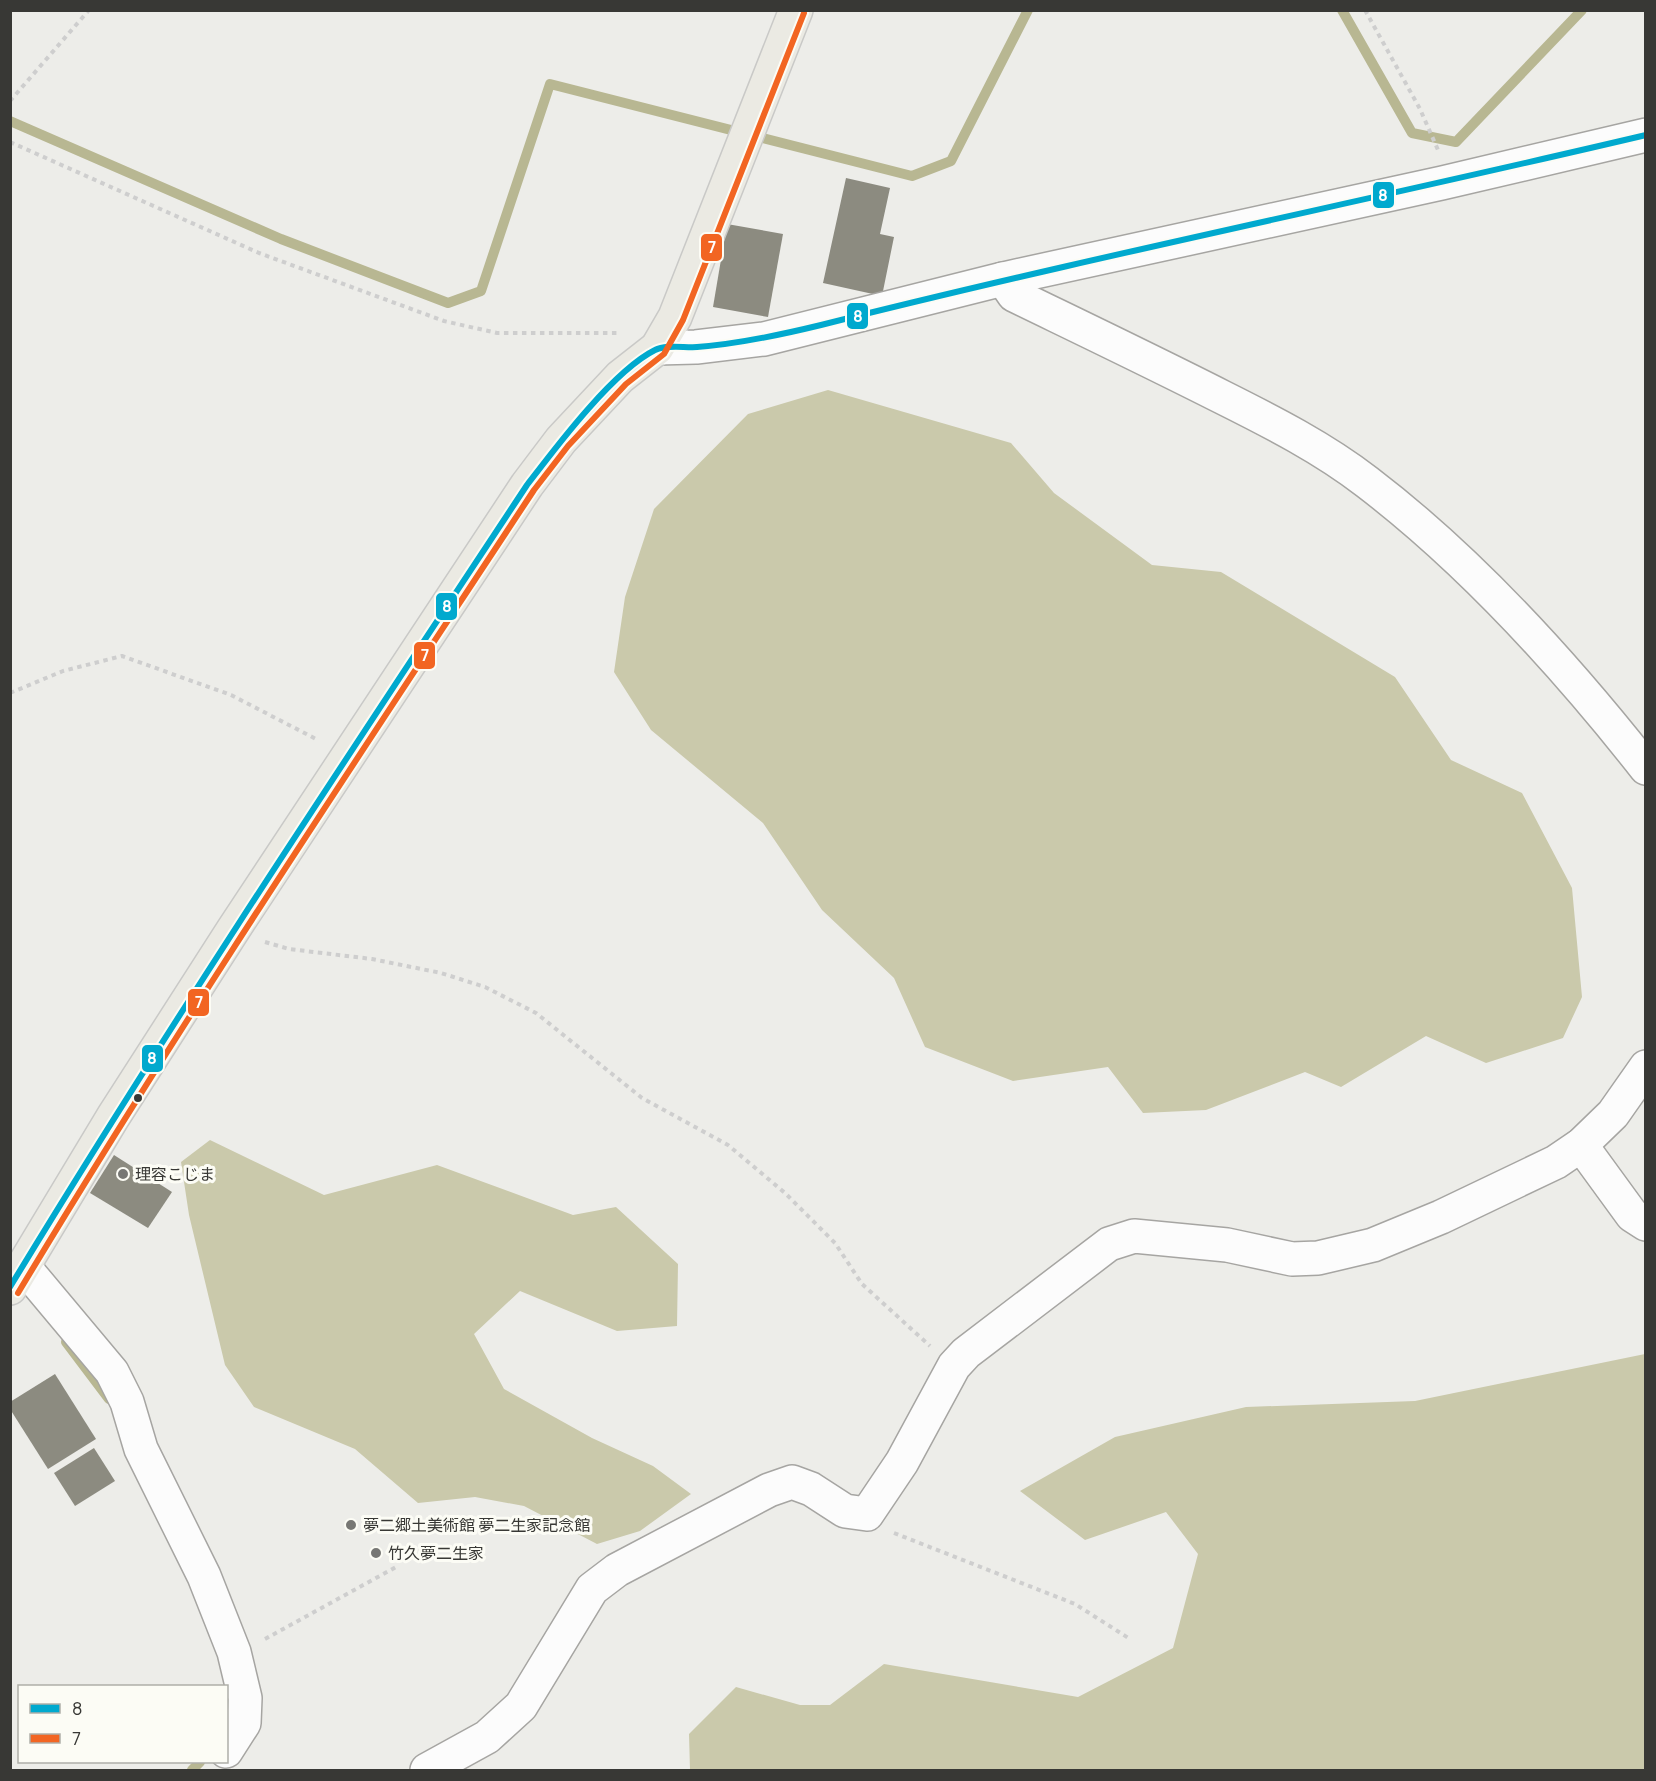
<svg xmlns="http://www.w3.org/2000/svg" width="1656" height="1781" viewBox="0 0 1656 1781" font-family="Manrope,'Noto Sans JP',sans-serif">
<rect width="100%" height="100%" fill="#edede9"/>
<g fill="#cac9ab">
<polygon points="828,390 1011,443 1054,493 1152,565 1221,572 1395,677 1451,760 1522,793 1572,888 1582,997 1563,1038 1486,1063 1426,1036 1341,1087 1305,1072 1206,1110 1143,1113 1108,1067 1013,1081 925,1047 894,978 822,910 763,823 651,730 614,672 625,597 654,509 748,414"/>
<polygon points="210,1140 324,1195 437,1165 573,1215 616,1207 678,1264 677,1326 617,1331 520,1291 474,1334 504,1389 592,1438 653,1466 691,1494 640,1531 597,1544 524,1506 475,1497 418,1503 355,1449 254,1407 225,1365 189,1215 181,1162"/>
<polygon points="1645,1354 1645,1770 690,1770 689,1734 736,1687 800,1705 830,1705 884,1664 1078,1697 1173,1648 1198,1554 1166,1512 1085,1540 1020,1491 1115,1437 1246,1407 1415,1401"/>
</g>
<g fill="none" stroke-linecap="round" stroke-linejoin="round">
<g stroke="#b8b792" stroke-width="10">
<polyline points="1342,10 1412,133 1456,142 1582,10"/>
<polyline points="10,121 281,239 448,303 481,291 550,84 912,176 951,161 1028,10"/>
<polyline points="66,1342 109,1399"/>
<polyline points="192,1770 200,1762"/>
</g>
</g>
<g fill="#8c8b80">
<polygon points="846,178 890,188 880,234 894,237 882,296 823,283"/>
<polygon points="727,224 783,234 768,317 713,307"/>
<polygon points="114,1155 172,1192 148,1228 90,1193"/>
<polygon points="55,1374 96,1439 48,1469 10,1409 10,1402"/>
<polygon points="94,1448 115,1481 75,1506 54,1473"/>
</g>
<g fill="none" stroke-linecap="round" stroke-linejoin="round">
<g stroke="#a6a5a2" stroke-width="36">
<g id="minor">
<path d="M1003 279 1014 295C1084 329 1153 362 1222 397 1272 422 1323 448 1367 482 1472 562 1564 664 1646 768"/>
<polyline points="657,348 696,347 764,339 1003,279 1442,183 1646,135"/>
<polyline points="1581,1145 1632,1215 1646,1224"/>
<polyline points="24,1267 112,1372 127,1402 141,1449 204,1576 234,1652 245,1698 244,1723 226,1751"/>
<polyline points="427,1770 487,1737 521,1706 592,1589 617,1570 769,1490 792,1482 811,1489 845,1511 867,1514 902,1462 954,1366 966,1353 1109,1244 1134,1236 1227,1245 1292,1259 1318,1258 1373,1245 1441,1217 1556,1162 1581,1145 1613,1114 1646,1067"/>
</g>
</g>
<g stroke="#c9c9c7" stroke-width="36">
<polyline id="major" points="10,1288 113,1117 233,930 527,485 561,440 620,377 657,348 675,317 796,10"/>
</g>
<g stroke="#cecece" stroke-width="4" stroke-dasharray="4.5 4.5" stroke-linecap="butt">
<polyline points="1365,10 1420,109 1438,150"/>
<polyline points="10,101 89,10"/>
<polyline points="10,142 259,253 444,321 497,333 620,333"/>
<polyline points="10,693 63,671 122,656 231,695 318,740"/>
<polyline points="265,942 289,949 372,959 441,973 485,987 536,1013 642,1098 728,1145 785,1193 835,1243 862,1284 930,1346"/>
<polyline points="894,1533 1075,1604 1130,1639"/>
<polyline points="265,1639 396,1567"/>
</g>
<use href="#minor" stroke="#fcfcfc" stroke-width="33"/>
<use href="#major" stroke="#ebeae3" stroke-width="33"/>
<g stroke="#fcfcf5" stroke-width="10">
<path id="bus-1" d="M10 1287C175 1015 352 750 527 485 556 447 613 371 655 350 666 344 685 348 697 347 739 344 780 335 821 325 1095 256 1371 200 1646 135"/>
</g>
<g stroke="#fcfcf5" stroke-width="10">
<path id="bus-2" d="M18 1293C182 1020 359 756 534 490L568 446 626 384 664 354 683 320 804 13"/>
</g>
<use href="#bus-1" stroke="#00a9ce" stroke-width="6"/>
<use href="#bus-2" stroke="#f26522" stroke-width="6"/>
</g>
<circle fill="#383835" stroke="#fcfcf5" stroke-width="2" cx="138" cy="1098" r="5"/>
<g fill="#777774" stroke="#fcfcf5" stroke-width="2">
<circle cx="123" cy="1174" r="6"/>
<circle cx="351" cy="1525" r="6"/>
<circle cx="376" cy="1553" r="6"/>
</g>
<g text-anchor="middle" stroke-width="6" stroke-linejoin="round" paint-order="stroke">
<g font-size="16" fill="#383835" stroke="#fcfcf5" text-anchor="start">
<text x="135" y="1180">理容こじま</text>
<text x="363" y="1531">夢二郷土美術館 夢二生家記念館</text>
<text x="388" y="1559">竹久夢二生家</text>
</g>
</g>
<g stroke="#fcfcf5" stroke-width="2">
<rect x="1372" y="181" width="23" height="28" rx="6" fill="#00a9ce"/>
<rect x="700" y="233" width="23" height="29" rx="6" fill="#f26522"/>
<rect x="846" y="302" width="23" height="28" rx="6" fill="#00a9ce"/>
<rect x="435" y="592" width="23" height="29" rx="6" fill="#00a9ce"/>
<rect x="413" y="641" width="23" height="29" rx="6" fill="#f26522"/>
<rect x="187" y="988" width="23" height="29" rx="6" fill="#f26522"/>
<rect x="141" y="1044" width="23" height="29" rx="6" fill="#00a9ce"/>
</g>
<g font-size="16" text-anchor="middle" font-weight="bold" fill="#fff">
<text x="1383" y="201">8</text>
<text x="712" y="253">7</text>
<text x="858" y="322">8</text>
<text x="447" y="612">8</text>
<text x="425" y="661">7</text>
<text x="199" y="1008">7</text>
<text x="152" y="1064">8</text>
</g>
<rect width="1656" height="1781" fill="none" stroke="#383835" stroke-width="24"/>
<rect x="18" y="1685" width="210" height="78" fill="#fcfcf5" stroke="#aeaea8" stroke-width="1.5"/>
<rect x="30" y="1704" width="30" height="9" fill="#00a9ce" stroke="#aeaea8" stroke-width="1.5"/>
<text x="72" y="1715" font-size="18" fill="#383835">8</text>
<rect x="30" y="1734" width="30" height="9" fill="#f26522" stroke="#aeaea8" stroke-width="1.5"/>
<text x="72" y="1745" font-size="18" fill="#383835">7</text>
</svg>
